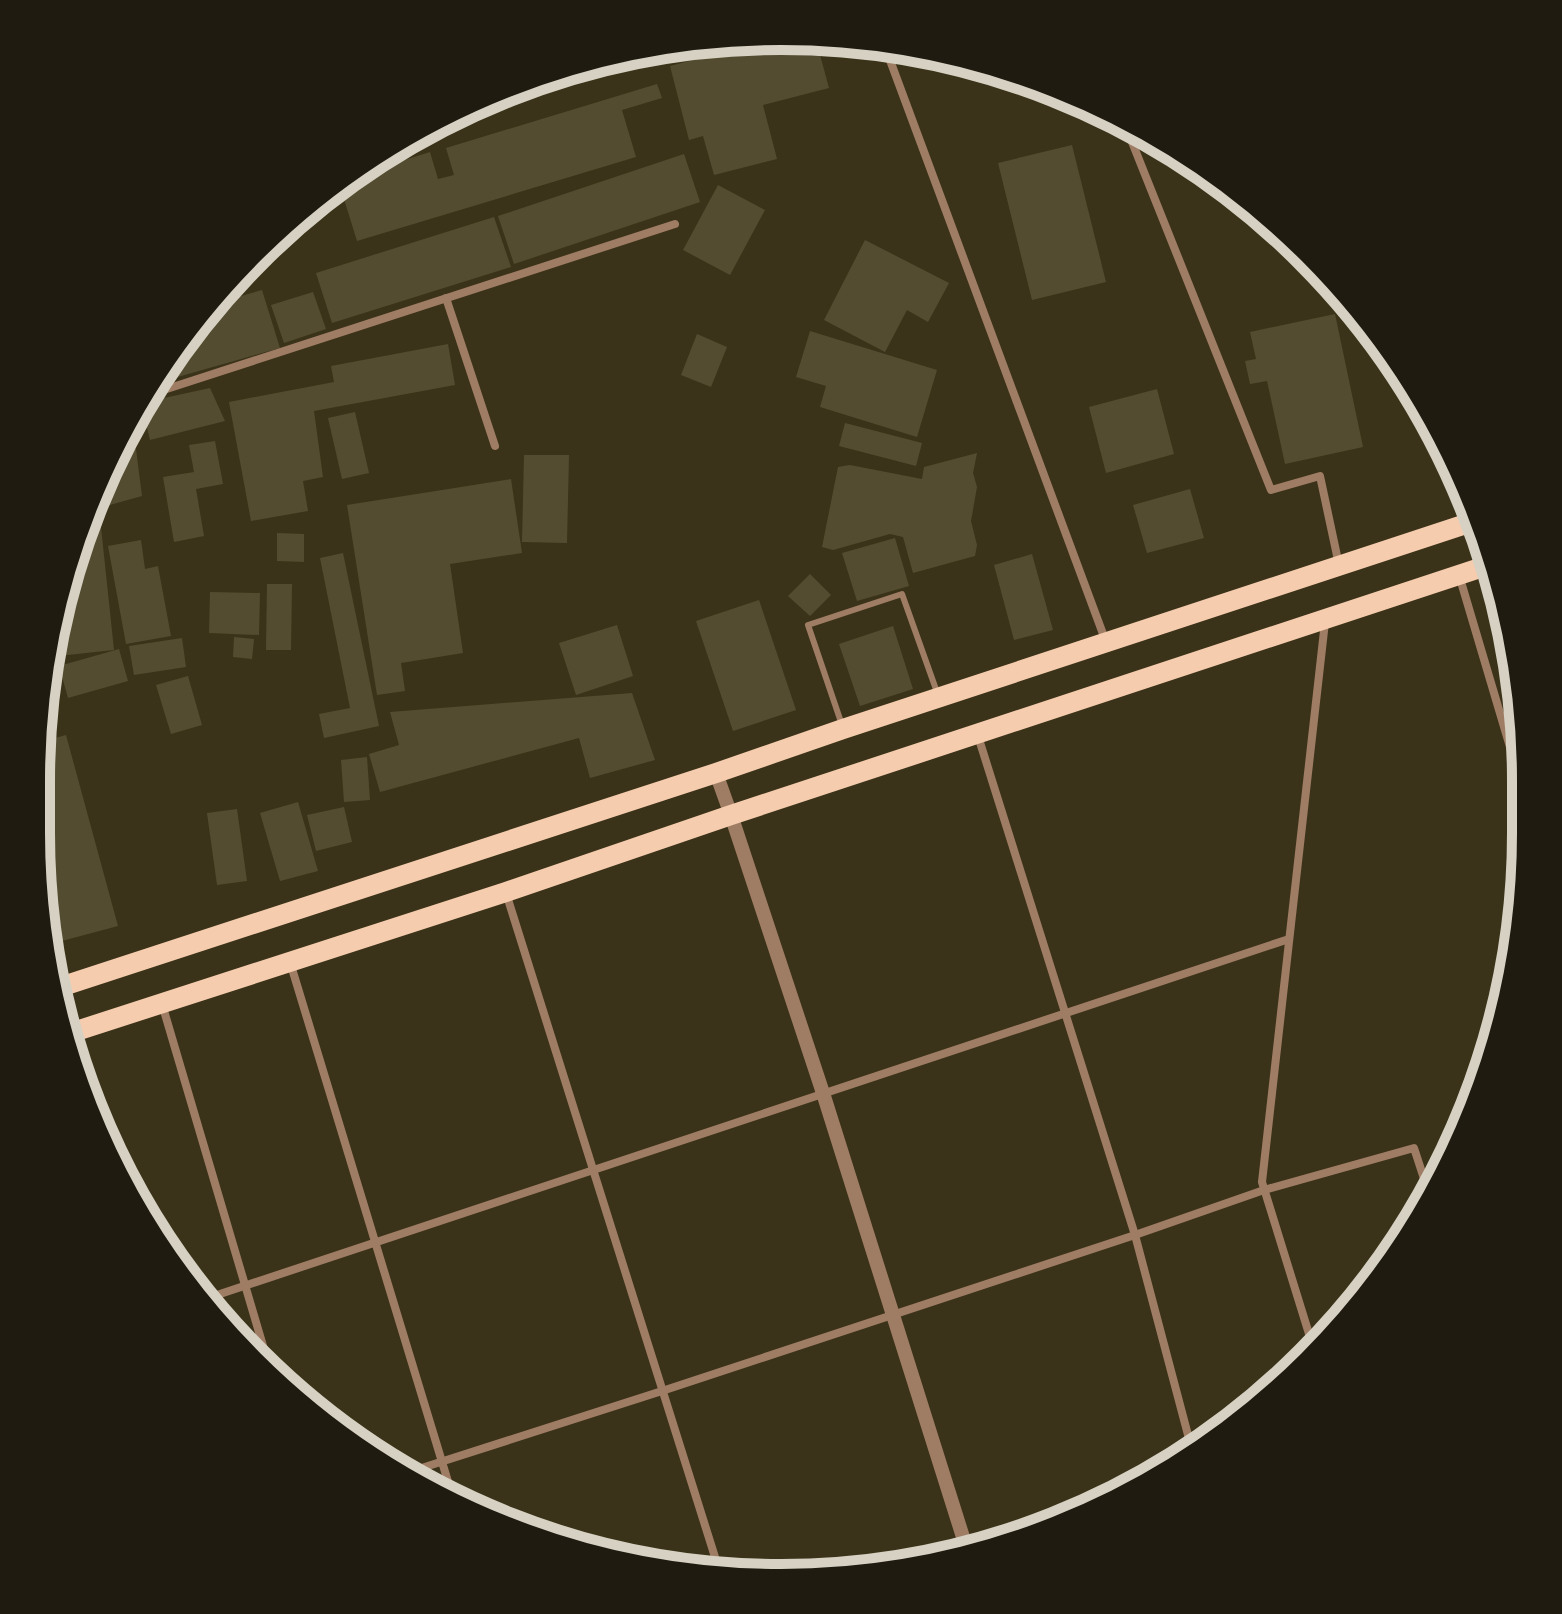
<svg xmlns="http://www.w3.org/2000/svg" width="1562" height="1614" viewBox="0 0 1562 1614" font-family="'Sofia Sans Condensed',sans-serif">
<rect width="100%" height="100%" fill="#3b3319"/>
<g fill="#544c31">
<polygon points="773,39 816,40 829,88 763,105 777,159 714,175 703,136 689,140 670,66"/>
<polygon points="657,84 662,98 622,110 636,157 357,241 339,183 347,178 430,152 438,179 454,175 446,148"/>
<polygon points="1072,145 1106,282 1032,300 998,163"/>
<polygon points="684,154 700,202 514,264 498,216"/>
<polygon points="718,185 765,210 730,275 683,250"/>
<polygon points="494,217 511,267 332,323 316,273"/>
<polygon points="282,233 286,249 257,256"/>
<polygon points="865,240 949,283 928,322 907,310 885,352 824,320"/>
<polygon points="262,290 280,348 153,384 210,305"/>
<polygon points="313,292 326,329 284,343 271,305"/>
<polygon points="1335,314 1363,447 1285,464 1267,381 1250,384 1245,361 1256,359 1250,332"/>
<polygon points="810,331 937,370 917,437 820,407 826,386 796,377"/>
<polygon points="697,334 727,347 711,387 681,375"/>
<polygon points="448,344 455,385 314,411 323,477 303,481 308,511 251,521 229,402 334,382 331,366"/>
<polygon points="210,388 225,421 150,440 141,403"/>
<polygon points="1157,389 1174,454 1106,473 1089,407"/>
<polygon points="355,412 369,473 342,479 328,418"/>
<polygon points="845,423 922,443 916,466 839,446"/>
<polygon points="215,441 223,484 196,489 204,536 174,542 163,477 194,472 189,445"/>
<polygon points="136,449 142,496 99,508 114,650 49,657 76,541 116,451"/>
<polygon points="977,453 973,473 977,487 971,521 977,545 975,556 913,573 903,537 890,534 833,550 822,547 838,467 850,465 922,479 924,467"/>
<polygon points="524,455 569,455 567,543 522,542"/>
<polygon points="511,479 522,553 450,564 463,653 401,663 405,691 377,695 347,505"/>
<polygon points="1190,489 1204,538 1147,553 1133,505"/>
<polygon points="277,533 304,534 304,562 277,561"/>
<polygon points="895,538 909,586 857,601 842,553"/>
<polygon points="141,540 145,569 158,566 171,636 126,644 108,546"/>
<polygon points="343,553 379,726 324,738 319,714 350,708 320,558"/>
<polygon points="1032,554 1053,630 1014,640 994,565"/>
<polygon points="810,574 831,595 810,616 788,596"/>
<polygon points="267,584 292,584 291,650 266,650"/>
<polygon points="210,592 260,593 259,635 209,633"/>
<polygon points="759,600 796,710 733,731 696,621"/>
<polygon points="617,625 633,676 576,695 559,643"/>
<polygon points="893,626 913,689 860,706 839,644"/>
<polygon points="234,637 254,639 252,659 233,657"/>
<polygon points="182,638 186,667 134,675 129,646"/>
<polygon points="119,649 128,681 68,698 59,666"/>
<polygon points="188,676 202,725 171,734 156,685"/>
<polygon points="632,693 655,760 590,778 579,738 380,792 369,754 399,745 390,712"/>
<polygon points="66,735 118,926 47,945 36,833 40,742"/>
<polygon points="367,757 370,800 344,802 341,760"/>
<polygon points="298,802 318,871 280,881 260,813"/>
<polygon points="344,807 352,842 316,851 307,815"/>
<polygon points="237,809 247,881 217,885 207,813"/>
</g>
<g fill="none" stroke-linecap="round" stroke-linejoin="round">
<polyline stroke="#9f7d64" stroke-width="6" points="842,725 808,625 902,594 938,695"/>
<g stroke="#9f7d64" stroke-width="8">
<polyline points="884,44 1106,642"/>
<polyline points="541,79 603,59"/>
<polyline points="1124,122 1271,490 1320,476 1339,565"/>
<polyline points="446,298 495,446"/>
<polyline points="145,396 675,224"/>
<polyline points="1459,575 1513,757 1523,809"/>
<polyline points="978,736 1135,1235 1264,1190 1414,1148 1430,1197"/>
<polyline points="506,893 720,1573"/>
<polyline points="290,962 453,1498"/>
<polyline points="162,1004 271,1373"/>
<polyline points="202,1300 1289,939"/>
<polyline points="1314,1350 1262,1182 1325,622"/>
<polyline points="403,1474 662,1391 1135,1235 1192,1450"/>
<polyline points="933,1559 1118,1497"/>
</g>
<polyline stroke="#9f7d64" stroke-width="14" points="716,773 731,815 823,1093 968,1553"/>
<g stroke="#f6ccae" stroke-width="20">
<polyline points="54,989 716,773 843,729 1475,521"/>
<polyline points="67,1034 506,892 731,815 1492,564"/>
</g>
</g>
<path d="M0 0H1562V1614H0ZM781 50H781A731 731 0 0 1 1512 781V833A731 731 0 0 1 781 1564H781A731 731 0 0 1 50 833V781A731 731 0 0 1 781 50Z" fill="#1f1b10" fill-rule="evenodd"/>
<path fill="none" stroke="#d6d1c2" stroke-width="10" d="M781 50H781A731 731 0 0 1 1512 781V833A731 731 0 0 1 781 1564H781A731 731 0 0 1 50 833V781A731 731 0 0 1 781 50Z"/>
</svg>
